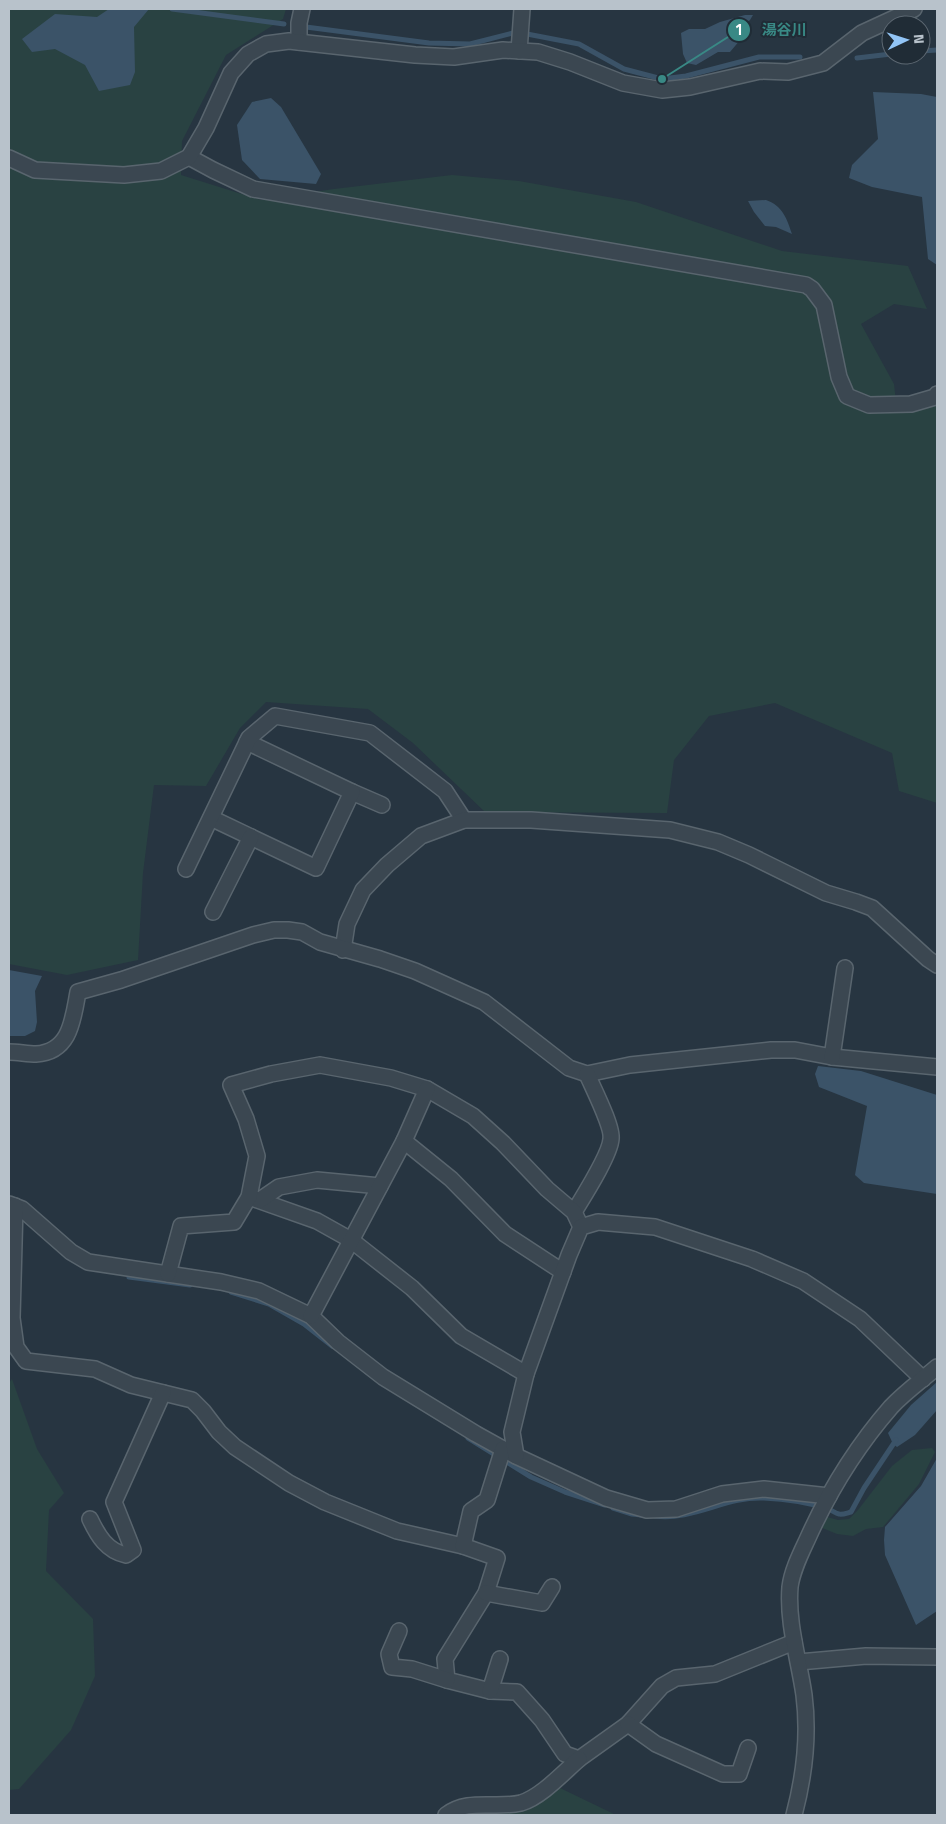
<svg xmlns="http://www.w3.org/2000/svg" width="946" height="1824" viewBox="0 0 946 1824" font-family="'Titillium Web','Noto Sans JP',sans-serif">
<rect width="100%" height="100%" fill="#273541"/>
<g fill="#294242">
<polygon points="10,9 286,9 283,19 226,55 182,141 181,175 261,200 334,189 452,175 519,181 636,202 782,251 908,266 927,309 894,304 861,324 894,384 897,411 937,406 937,803 899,791 892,753 775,703 709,716 674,760 667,813 485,812 413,743 368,709 266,702 240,728 206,786 154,785 143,873 138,960 67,975 9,964"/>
<polygon points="12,1379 37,1449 64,1493 49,1510 46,1571 93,1619 95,1676 71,1730 19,1789 9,1790 9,1383"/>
<polygon points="932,1448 935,1452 919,1484 883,1527 866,1529 853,1536 837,1534 820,1527 827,1517 838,1520 849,1519 858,1510 892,1466 912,1450"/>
<polygon points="560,1788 616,1815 478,1815 530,1809"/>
</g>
<g fill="#3b5368">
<polygon points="109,9 149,9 134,27 135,72 130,85 99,91 85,65 55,49 32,52 22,39 55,14 97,17"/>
<polygon points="745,15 753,15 750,20 742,26 746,33 730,52 718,52 696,65 687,63 683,54 681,33 689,29 705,29 720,22"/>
<polygon points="873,92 921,94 937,97 937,265 928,259 922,197 872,187 849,178 852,165 878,139"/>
<polygon points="271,98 281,107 321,174 316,184 260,179 242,160 237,125 252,102"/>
<path d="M766 200C783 206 787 219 792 234L776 227 765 226 754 212 748 201Z"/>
<polygon points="9,970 42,976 35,991 37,1022 35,1031 25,1036 9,1036"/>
<polygon points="818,1066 861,1071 937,1095 937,1194 864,1183 855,1175 867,1106 819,1087 815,1074"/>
<polygon points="937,1382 937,1410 915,1435 897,1447 893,1444 888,1433 911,1405"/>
<polygon points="937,1458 937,1611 916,1625 885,1555 884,1540 885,1527 921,1486"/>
</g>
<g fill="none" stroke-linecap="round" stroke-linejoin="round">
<g stroke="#3b5368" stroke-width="5">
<polyline points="172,9 284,24"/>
<polyline points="306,27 429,43 470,44 513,33"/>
<polyline points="527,34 579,44 624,69 662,79 686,76 759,57 800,57"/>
<polyline points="921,51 937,50"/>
<polyline points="857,58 891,54"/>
<polyline points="129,1277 190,1285"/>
<polyline points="231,1292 269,1304 304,1324 332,1346"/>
<polyline points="468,1438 531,1477 565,1492 605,1505"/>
<polyline points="613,1508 632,1514 641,1515"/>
<path d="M655 1516C693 1521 726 1496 764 1498 784 1499 806 1502 825 1508 830 1509 835 1513 839 1514 842 1515 847 1513 851 1512L864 1488 896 1440"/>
</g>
<g stroke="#59656e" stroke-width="18">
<g id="street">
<polyline points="299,42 299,23 302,9"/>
<polyline points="519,51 522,9"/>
<polyline points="189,157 213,170 253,189 806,285 812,289 824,305 839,377 847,396 869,405 911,404 935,397 937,394"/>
<polyline points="9,158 35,170 124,175 161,171 189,157 206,128 231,73 248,54 266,44 289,41 415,55 454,57 503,50 538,52 570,62 623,83 662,90 690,87 760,71 788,72 823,63 862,33 914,9"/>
<polyline points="352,792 382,805"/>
<polyline points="211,818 316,868 352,792 247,742"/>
<polyline points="186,869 249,738 275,716 370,733 445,791 464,820"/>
<polyline points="213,912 251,837"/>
<polyline points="343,950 347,924 363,890 387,865 421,836 464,820 531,820 670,830 718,842 749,855 826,893 856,902 872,908 928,959 937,965"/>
<path d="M9 1052C18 1052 27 1054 36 1054 71 1052 73 1018 78 992L121 980 253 935 274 930H288L302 932 320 942 380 959 415 971 484 1002 569 1068 587 1074 630 1065 771 1050H795L832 1057 937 1067"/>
<polyline points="832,1057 845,968"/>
<polyline points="404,1141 451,1179 505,1234 563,1272"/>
<polyline points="249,1197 317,1221 351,1240 412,1288 461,1336 526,1374"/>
<polyline points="260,1200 279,1187 317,1180 380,1186"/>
<polyline points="9,1204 22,1209 71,1252 88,1262 221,1282 259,1291 311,1316 338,1342 383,1377 476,1434 516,1456 606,1498 647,1510 676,1509 722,1494 764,1489 829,1496"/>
<polyline points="15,1206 12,1318 16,1347 26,1361 95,1369 131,1385 192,1400 203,1411 219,1432 235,1447 289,1483 325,1502 397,1531 463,1546"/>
<path d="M574 1212C583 1197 610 1155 611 1139 613 1127 593 1088 587 1074"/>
<polyline points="168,1274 181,1226 234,1222 249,1197 257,1156 246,1119 231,1085 271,1074 320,1065 391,1078 427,1089 473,1116 503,1143 547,1189 574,1212 581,1227"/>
<polyline points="311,1316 404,1141 427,1089"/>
<polyline points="503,1449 487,1500 471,1511 463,1546 497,1558 486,1593 445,1659 447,1680 490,1691 517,1692 542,1720 565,1754 579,1759 628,1724 662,1686 676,1678 715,1674 794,1642"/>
<polyline points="516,1456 512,1432 526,1374 569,1255 581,1227 598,1222 655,1227 752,1259 803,1281 860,1319 923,1379"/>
<path d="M90 1519C98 1536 107 1551 126 1555L133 1550 114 1502 163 1393"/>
<polyline points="486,1593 542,1603 552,1587"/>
<polyline points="399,1631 389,1654 392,1667 412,1669 447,1680"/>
<polyline points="799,1662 866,1656 937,1657"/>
<polyline points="490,1691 500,1659"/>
<polyline points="628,1724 656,1744 723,1774 739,1774 748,1748"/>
<path d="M446 1815C468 1798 495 1809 521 1803 541 1797 563 1773 579 1759"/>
<path d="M794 1815C804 1777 809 1734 804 1695 799 1660 787 1623 790 1587 792 1571 800 1555 807 1540 828 1493 857 1446 891 1407 905 1392 922 1380 937 1367"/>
</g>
</g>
<use href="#street" stroke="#3b4751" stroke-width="15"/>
</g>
<path fill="none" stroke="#398985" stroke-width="2" d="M662 79L739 30"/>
<g fill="#398985" stroke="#202c36" stroke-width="2">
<circle cx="662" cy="79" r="5"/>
<circle cx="739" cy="30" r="12"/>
</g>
<g font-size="15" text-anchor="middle" font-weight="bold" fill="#fff">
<text x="739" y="35">1</text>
</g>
<g font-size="15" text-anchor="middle" font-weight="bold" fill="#398985" stroke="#202c36" stroke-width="4" stroke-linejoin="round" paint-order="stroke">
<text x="784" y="35">湯谷川</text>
</g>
<rect width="946" height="1824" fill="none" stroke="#b8c2cb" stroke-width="20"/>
<g transform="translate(906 40) rotate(86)"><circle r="24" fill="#202c36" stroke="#5d6872"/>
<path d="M0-4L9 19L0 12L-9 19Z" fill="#92c5f6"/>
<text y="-8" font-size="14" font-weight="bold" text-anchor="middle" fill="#b8c2cb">N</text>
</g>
</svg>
